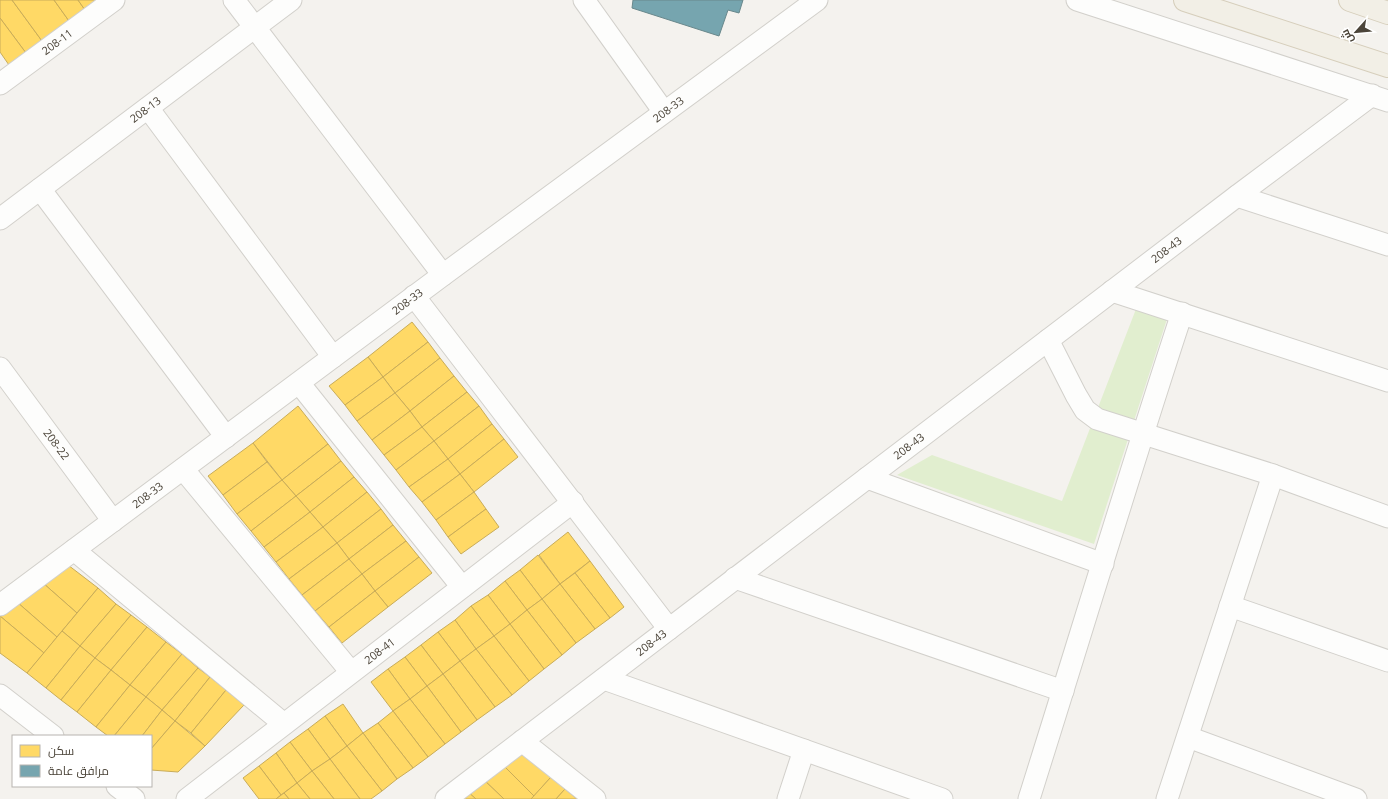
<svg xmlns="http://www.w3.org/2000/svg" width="1388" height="799" viewBox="0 0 1388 799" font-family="'Open Sans',Cairo,sans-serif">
<rect width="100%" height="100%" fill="#f4f2ee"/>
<polygon fill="#e1eecf" points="1136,309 1167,319 1094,544 897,475 932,455 1062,501"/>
<g fill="#ffd966" stroke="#c9ac58">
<polygon points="0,0 12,0 42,41 26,53 0,18"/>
<polygon points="12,0 54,0 69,21 42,41"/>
<polygon points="54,0 78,0 85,10 69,21"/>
<polygon points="78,0 99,0 85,10"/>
<polygon points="0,18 26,53 9,65 0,52"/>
<polygon points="412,322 428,342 383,377 368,357"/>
<polygon points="428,342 440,358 395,393 383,377"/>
<polygon points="368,357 383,377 345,405 329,386"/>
<polygon points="440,358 454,376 410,411 395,393"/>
<polygon points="454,376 467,392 422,427 410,411"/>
<polygon points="383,377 395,393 357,421 345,405"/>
<polygon points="467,392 479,406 434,441 422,427"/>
<polygon points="395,393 410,411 372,440 357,421"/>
<polygon points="298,406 328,444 282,480 253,443"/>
<polygon points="479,406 492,424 448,459 434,441"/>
<polygon points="410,411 422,427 384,455 372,440"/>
<polygon points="492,424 504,439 460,474 448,459"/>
<polygon points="422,427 434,441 396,470 384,455"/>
<polygon points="504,439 518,457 474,492 460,474"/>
<polygon points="434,441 448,459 409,487 396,470"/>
<polygon points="253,443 267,462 223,495 208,476"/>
<polygon points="328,444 341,461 296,496 282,480"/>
<polygon points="448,459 460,474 422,502 409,487"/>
<polygon points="341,461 354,477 310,512 296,496"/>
<polygon points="267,462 282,480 237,514 223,495"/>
<polygon points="460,474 474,492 436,520 422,502"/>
<polygon points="354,477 367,492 323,527 310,512"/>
<polygon points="282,480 296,496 251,531 237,514"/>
<polygon points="367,492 381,509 337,543 323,527"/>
<polygon points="474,492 486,509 448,537 436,520"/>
<polygon points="296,496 310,512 264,547 251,531"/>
<polygon points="381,509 393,525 349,559 337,543"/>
<polygon points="486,509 499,527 461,554 448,537"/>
<polygon points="310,512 323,527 276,562 264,547"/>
<polygon points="393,525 406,541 362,574 349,559"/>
<polygon points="323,527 337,543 289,579 276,562"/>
<polygon points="568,532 590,561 560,584 539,555"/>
<polygon points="406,541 419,557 375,591 362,574"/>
<polygon points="337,543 349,559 302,595 289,579"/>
<polygon points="538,555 560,584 542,599 520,570"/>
<polygon points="419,557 432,573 388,607 375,591"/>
<polygon points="349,559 362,574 315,611 302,595"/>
<polygon points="590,561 624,607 610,618 575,573"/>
<polygon points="68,565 98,588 77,613 43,583"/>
<polygon points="520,570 542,599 527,610 505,581"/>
<polygon points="575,573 610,618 595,629 560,584"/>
<polygon points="362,574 375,591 329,627 315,611"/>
<polygon points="505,581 527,610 510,624 488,595"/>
<polygon points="43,583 77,613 57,637 17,602"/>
<polygon points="560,584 595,629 576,643 542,599"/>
<polygon points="98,588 116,604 80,646 62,631"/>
<polygon points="375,591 388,607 342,643 329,627"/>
<polygon points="488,595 510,624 494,636 471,606"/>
<polygon points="542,599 576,643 562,655 527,610"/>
<polygon points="17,602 57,637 44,653 0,616 0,614"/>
<polygon points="116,604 131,615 95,658 80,646"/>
<polygon points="471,606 494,636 476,649 455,620"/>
<polygon points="527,610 562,655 544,669 510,624"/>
<polygon points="131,615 147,627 111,670 95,658"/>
<polygon points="0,616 44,653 27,673 0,653"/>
<polygon points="455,620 476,649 460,661 438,632"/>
<polygon points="510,624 544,669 529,681 494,636"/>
<polygon points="147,627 166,642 130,685 111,670"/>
<polygon points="62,631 80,646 46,688 27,673"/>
<polygon points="438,632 460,661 443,674 421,645"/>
<polygon points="494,636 529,681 512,695 476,649"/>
<polygon points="166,642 182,654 146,697 130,685"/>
<polygon points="421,645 443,674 427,686 405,657"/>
<polygon points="80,646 95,658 61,700 46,688"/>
<polygon points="476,649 512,695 495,707 460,661"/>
<polygon points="182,654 198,668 162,710 146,697"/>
<polygon points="405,657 427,686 410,699 388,669"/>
<polygon points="95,658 111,670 77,712 61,700"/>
<polygon points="460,661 495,707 477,720 443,674"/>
<polygon points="198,668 210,677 175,721 162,710"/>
<polygon points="388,669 410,699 393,711 371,682"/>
<polygon points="111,670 130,685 96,727 77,712"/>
<polygon points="443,674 477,720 461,732 427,686"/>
<polygon points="210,677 226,690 191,733 175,721"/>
<polygon points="130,685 146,697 114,736 108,736 96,727"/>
<polygon points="427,686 461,732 445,744 410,699"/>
<polygon points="226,690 244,705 205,746 191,733"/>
<polygon points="146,697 162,710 142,736 114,736"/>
<polygon points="410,699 445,744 428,757 393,711"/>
<polygon points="343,704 363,733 347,746 325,716"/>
<polygon points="162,710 175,721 151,749 151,736 142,736"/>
<polygon points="393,711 428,757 413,768 378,723"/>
<polygon points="325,716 347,746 330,759 308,729"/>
<polygon points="175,721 205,746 178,772 151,770 151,749"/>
<polygon points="378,723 413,768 397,779 363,733"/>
<polygon points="308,729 330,759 312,771 290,742"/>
<polygon points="363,733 397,779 382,791 347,746"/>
<polygon points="290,742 312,771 297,783 276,753"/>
<polygon points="347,746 382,791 371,799 360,799 330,759"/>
<polygon points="522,751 551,777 534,796 503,765"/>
<polygon points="276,753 297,783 281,795 259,766"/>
<polygon points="330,759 360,799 334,799 312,771"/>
<polygon points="503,765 534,796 531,799 504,799 484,780"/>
<polygon points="259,766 281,795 276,799 259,799 243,778"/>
<polygon points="312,771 334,799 310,799 297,783"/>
<polygon points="551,777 565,789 556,799 531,799"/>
<polygon points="484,780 504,799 476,799 468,792"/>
<polygon points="297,783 310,799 289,799 284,793"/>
<polygon points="565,789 577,799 556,799"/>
<polygon points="468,792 476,799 459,799"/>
<polygon points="284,793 289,799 276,799"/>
</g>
<polygon fill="#76a5af" stroke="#69888c" points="633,0 743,0 739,13 728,10 719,36 632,8"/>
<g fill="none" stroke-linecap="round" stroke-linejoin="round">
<g stroke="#d2d0cb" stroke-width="23">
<g id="street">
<polyline points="234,0 443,275"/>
<polyline points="584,0 664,112"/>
<polyline points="1077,0 1388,101"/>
<path id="s1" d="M0 84 114 0"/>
<polyline points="148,108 333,357"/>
<polyline points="40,189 226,437"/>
<polyline points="1237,196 1388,245"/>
<path id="s2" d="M0 219 291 0"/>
<polyline points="1112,291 1388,381"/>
<polyline points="414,296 669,629"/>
<polyline points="1048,340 1076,395 1085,410 1097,419 1273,475 1388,517"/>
<path id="s3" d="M0 368 113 521"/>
<polyline points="299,383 462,587"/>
<polyline points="183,469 351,672"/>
<polyline points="867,478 1103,564"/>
<polyline points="74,550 284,724"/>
<polyline points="735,578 1063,691"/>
<path id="s4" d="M0 605 443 275 817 0"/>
<polyline points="1230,606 1388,661"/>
<polyline points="604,679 942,799"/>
<polyline points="0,695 53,736"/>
<polyline points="1188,737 1356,799"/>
<polyline points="522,741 595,799"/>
<polyline points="117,786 134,799"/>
<path id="s5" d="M187 799 573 502"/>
<path id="s6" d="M446 799 1237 196 1372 95"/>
<polyline points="788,799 804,750"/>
<path d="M1029 799C1080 637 1129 474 1182 313"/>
<polyline points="1167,799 1273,475"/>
</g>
</g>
<g stroke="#d6cebb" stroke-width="24">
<g id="primary">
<polyline points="1185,0 1388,66"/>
<polyline points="1350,0 1388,13"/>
</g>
</g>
<use href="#street" stroke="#fdfdfc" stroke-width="21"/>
<use href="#primary" stroke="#f2efe6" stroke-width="22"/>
</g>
<g text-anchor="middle" stroke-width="4" stroke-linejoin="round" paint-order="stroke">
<g font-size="11" fill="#4b4439" stroke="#fff">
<text dy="4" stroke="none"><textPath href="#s1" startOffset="71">208-11</textPath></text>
<text dy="4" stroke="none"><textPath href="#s2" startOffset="182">208-13</textPath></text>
<text dy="4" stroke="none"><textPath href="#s4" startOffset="832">208-33</textPath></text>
<text dy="4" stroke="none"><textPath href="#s6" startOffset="906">208-43</textPath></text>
<text dy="4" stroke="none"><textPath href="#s4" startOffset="508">208-33</textPath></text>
<text dy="4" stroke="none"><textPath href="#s3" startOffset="95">208-22</textPath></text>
<text dy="4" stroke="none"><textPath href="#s6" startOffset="582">208-43</textPath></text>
<text dy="4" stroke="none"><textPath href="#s4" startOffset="184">208-33</textPath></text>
<text dy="4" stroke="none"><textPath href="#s6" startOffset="258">208-43</textPath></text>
<text dy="4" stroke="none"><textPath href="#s5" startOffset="243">208-41</textPath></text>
</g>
</g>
<rect x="12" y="735" width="140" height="52" fill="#ffffff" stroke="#b7b4b0"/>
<rect x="20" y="745" width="20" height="12" fill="#ffd966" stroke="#b7b4b0"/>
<text x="48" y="755" font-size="12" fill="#4b4439">سكن</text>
<rect x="20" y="765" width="20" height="12" fill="#76a5af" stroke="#b7b4b0"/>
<text x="48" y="775" font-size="12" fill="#4b4439">مرافق عامة</text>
<g transform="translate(1356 32) rotate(243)" stroke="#ffffff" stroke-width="3" paint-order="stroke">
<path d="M0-3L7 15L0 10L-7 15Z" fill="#4b4439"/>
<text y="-6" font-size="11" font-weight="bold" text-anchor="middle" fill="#4b4439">ش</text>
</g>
</svg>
